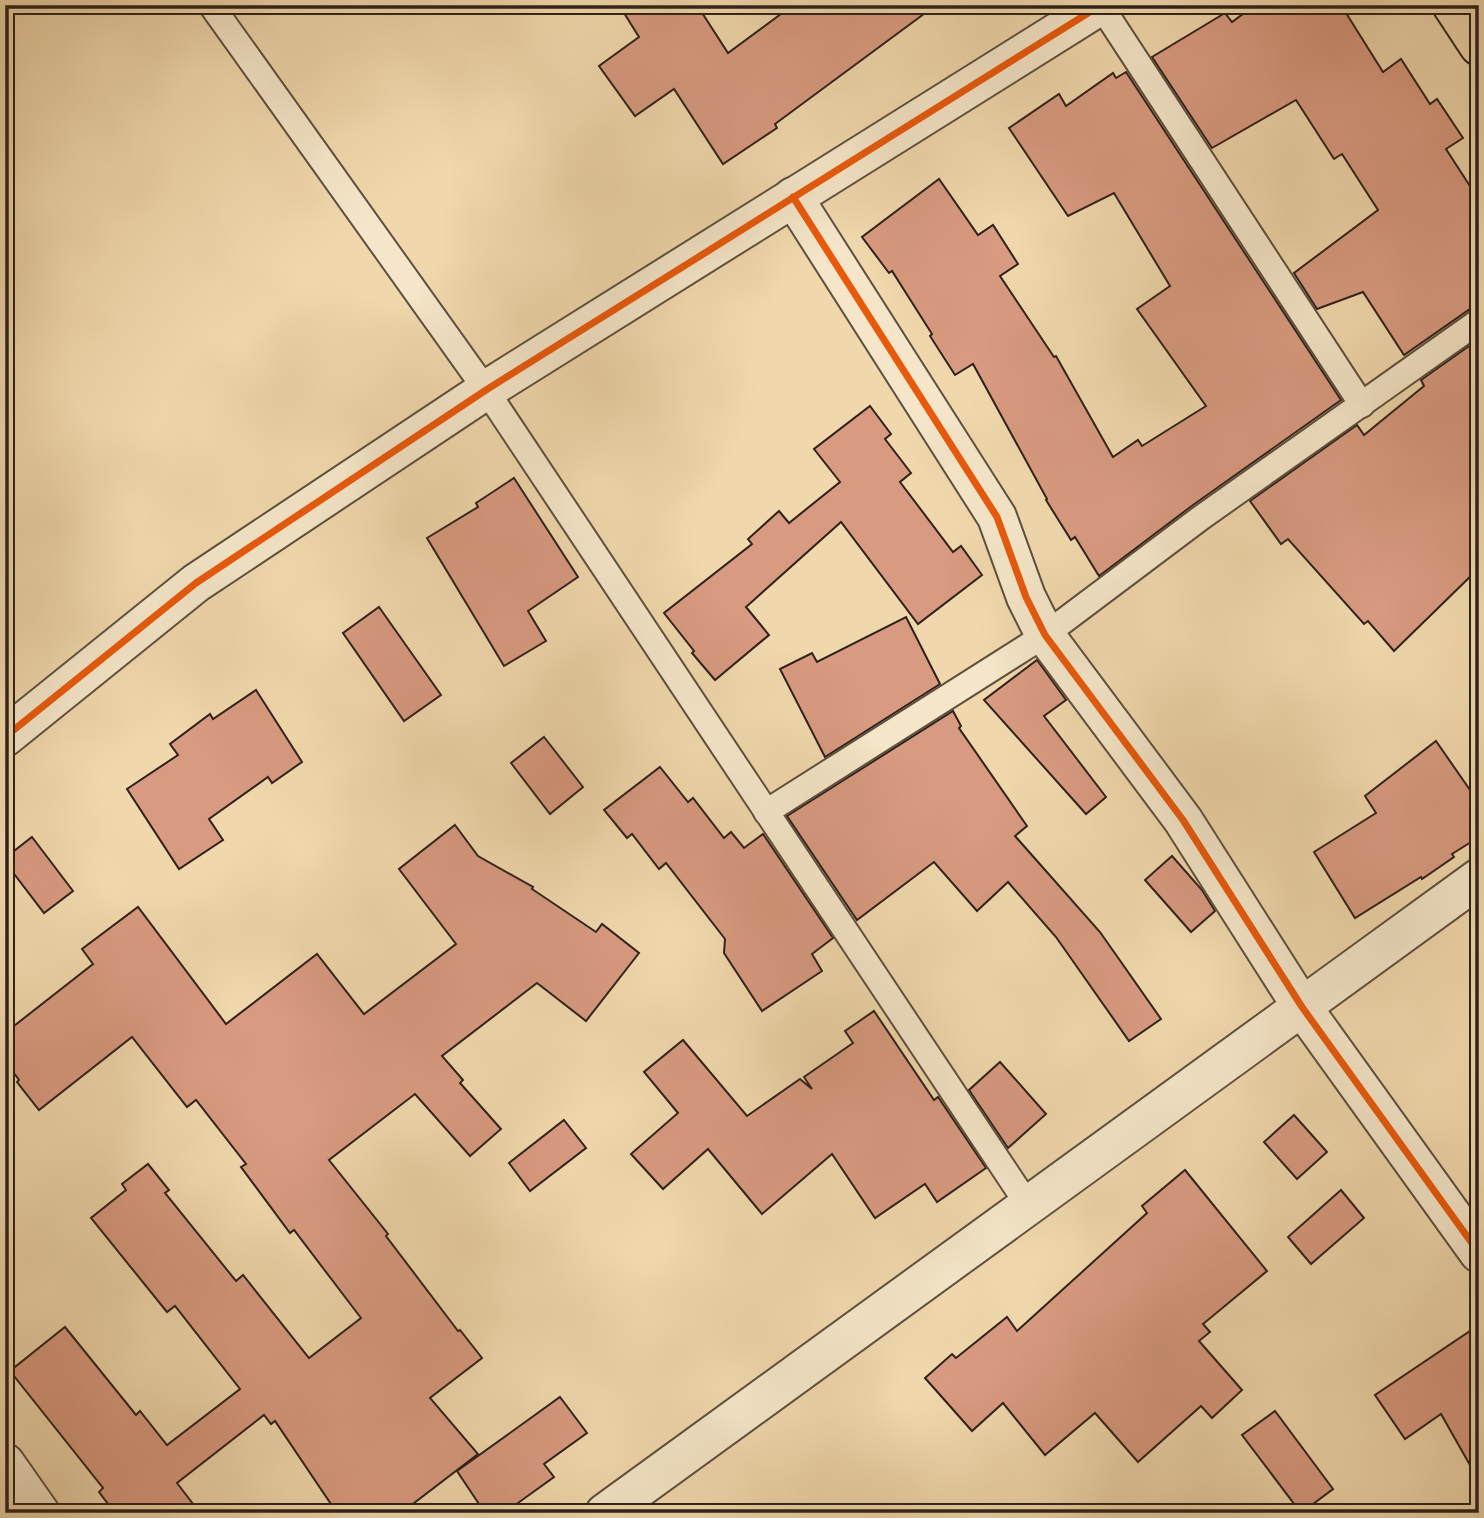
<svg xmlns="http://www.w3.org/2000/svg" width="1484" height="1518" viewBox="0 0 1484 1518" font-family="'Gentium Book Plus',serif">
<rect width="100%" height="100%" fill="#f0d8ac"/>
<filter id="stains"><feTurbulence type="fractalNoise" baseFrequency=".00286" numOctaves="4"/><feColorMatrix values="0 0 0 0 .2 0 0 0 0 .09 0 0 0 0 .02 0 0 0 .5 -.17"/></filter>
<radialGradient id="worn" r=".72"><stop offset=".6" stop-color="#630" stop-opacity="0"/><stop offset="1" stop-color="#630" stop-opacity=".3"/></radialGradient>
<g fill="#d89a80" stroke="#2e211a" stroke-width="2">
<polygon points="619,5 697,5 728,53 793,5 936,5 775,124 777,128 723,164 674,89 635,116 599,66 639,37"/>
<polygon points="1255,5 1341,5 1383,72 1401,59 1430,104 1437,99 1463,138 1446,149 1479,200 1479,306 1470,309 1404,355 1363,292 1317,309 1294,273 1378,210 1342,154 1334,159 1296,100 1212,148 1152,57 1225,13 1232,22"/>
<polygon points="1126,72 1341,400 1193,505 1099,576 1075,537 1071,540 1046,500 1047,499 973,364 955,375 930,336 932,334 892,271 889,273 862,237 939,179 978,235 993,225 1018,264 1000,276 1054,357 1056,356 1113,457 1138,440 1142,446 1206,406 1137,309 1170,286 1114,193 1068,216 1009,128 1059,94 1066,106 1113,73 1116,78"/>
<polygon points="1479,339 1479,568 1394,651 1368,621 1364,624 1288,539 1281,544 1250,501 1357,425 1364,435 1424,386 1421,380"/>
<polygon points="870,406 891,434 885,439 911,473 900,482 953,552 961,546 982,575 918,624 841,522 746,607 769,635 715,680 692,653 694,651 664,613 752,544 748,539 779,511 789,523 840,482 814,449"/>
<polygon points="514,478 578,577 528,611 546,641 504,666 427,538 478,507 476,503"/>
<polygon points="379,607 441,695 404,721 343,633"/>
<polygon points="906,617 940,684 825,757 780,669 812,653 817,662"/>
<polygon points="1037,660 1066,700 1044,716 1106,797 1086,814 984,700"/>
<polygon points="256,690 302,762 272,783 268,777 209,819 223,840 179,869 127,789 178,755 170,744 210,714 213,719"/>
<polygon points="953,711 961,726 959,728 1027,826 1015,836 1100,932 1161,1019 1129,1041 1056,937 1008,882 977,911 934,862 857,920 787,816"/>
<polygon points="544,737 583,787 550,814 511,763"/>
<polygon points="1436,741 1479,803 1479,837 1452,854 1454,857 1422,879 1421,877 1355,918 1314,852 1376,813 1365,796"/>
<polygon points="660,767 688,802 693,798 724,838 731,832 744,848 763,834 833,938 812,954 822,971 762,1011 724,953 725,939 666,863 659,869 632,834 627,838 604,810"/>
<polygon points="455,825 478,856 533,887 532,889 596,932 602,924 639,953 586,1021 537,983 442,1056 463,1080 460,1083 501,1129 470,1156 415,1094 329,1160 388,1234 386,1236 458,1331 460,1330 482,1358 430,1398 478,1454 401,1513 337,1513 275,1421 271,1424 264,1415 177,1483 200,1513 115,1513 99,1492 103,1488 10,1371 65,1327 136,1415 140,1411 167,1445 240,1389 175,1306 167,1312 91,1218 126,1190 122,1184 148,1164 169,1190 165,1193 236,1281 243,1275 309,1358 361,1318 294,1230 290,1233 241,1167 246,1164 196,1100 187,1107 132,1037 39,1110 17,1082 19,1080 5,1061 5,1033 93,964 82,949 138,907 226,1024 317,954 364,1014 456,944 399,869"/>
<polygon points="32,837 73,891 44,913 5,862 5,858"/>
<polygon points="1172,856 1202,890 1215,911 1191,932 1145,880"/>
<polygon points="874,1011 934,1100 938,1097 986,1168 937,1202 925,1184 875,1218 832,1154 762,1214 708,1149 663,1189 631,1154 678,1113 644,1072 683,1040 747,1116 800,1079 812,1089 804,1077 853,1043 845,1031"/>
<polygon points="1000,1062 1046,1114 1008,1148 969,1090"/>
<polygon points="1294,1115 1327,1152 1297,1179 1264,1142"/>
<polygon points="564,1120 586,1148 530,1191 509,1163"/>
<polygon points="1185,1170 1267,1271 1203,1324 1210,1332 1199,1341 1242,1390 1212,1418 1201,1406 1138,1462 1095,1413 1045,1455 1003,1403 972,1431 925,1378 952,1354 956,1358 1007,1317 1017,1331 1147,1213 1142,1206"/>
<polygon points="1341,1190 1364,1218 1311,1264 1288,1237"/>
<polygon points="1479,1325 1479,1481 1441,1414 1405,1439 1375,1395"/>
<polygon points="560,1397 587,1433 544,1464 554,1477 504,1513 485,1513 457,1471"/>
<polygon points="1275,1411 1333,1489 1301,1513 1242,1435"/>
</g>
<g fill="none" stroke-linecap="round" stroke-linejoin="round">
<g stroke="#5e4f3e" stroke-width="28">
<g id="service">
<polyline points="211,5 486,390 1028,1205"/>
<polyline points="1101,6 1362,405"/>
<polyline points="766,812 1045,635 1202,517 1479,321"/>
</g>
</g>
<g stroke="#5e4f3e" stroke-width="42">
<g id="minor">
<polyline points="793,197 997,517 1026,597 1045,635 1183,820 1302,1007 1479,1253"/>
<polyline points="5,737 196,583 486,390 1101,5"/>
<polyline points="5,1463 40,1513"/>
<polyline points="605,1513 1479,878"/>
</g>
</g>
<g stroke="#2e211a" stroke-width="42">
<polyline id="primary" points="1452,5 1479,46"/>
</g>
<use href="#service" stroke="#f5e6c9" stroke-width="24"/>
<use href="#minor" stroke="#f5e6c9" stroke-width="38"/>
<use href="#primary" stroke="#f0d8ac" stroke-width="38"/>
<g stroke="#f5e6c9" stroke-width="11">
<g id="cycleway">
<polyline points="793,197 997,517 1026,597 1045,635 1183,820 1302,1007 1479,1253"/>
<polyline points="5,737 196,583 486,390 1101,5"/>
</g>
</g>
<use href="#cycleway" stroke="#e8590c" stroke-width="7"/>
</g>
<rect width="1484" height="1518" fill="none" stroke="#f0d8ac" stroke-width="28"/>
<rect x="7" y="7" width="1470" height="1504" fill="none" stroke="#2e211a" stroke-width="3.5"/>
<rect x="14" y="14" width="1456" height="1490" fill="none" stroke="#2e211a" stroke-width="2"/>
<rect width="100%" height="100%" filter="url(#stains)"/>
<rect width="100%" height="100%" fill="url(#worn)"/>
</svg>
